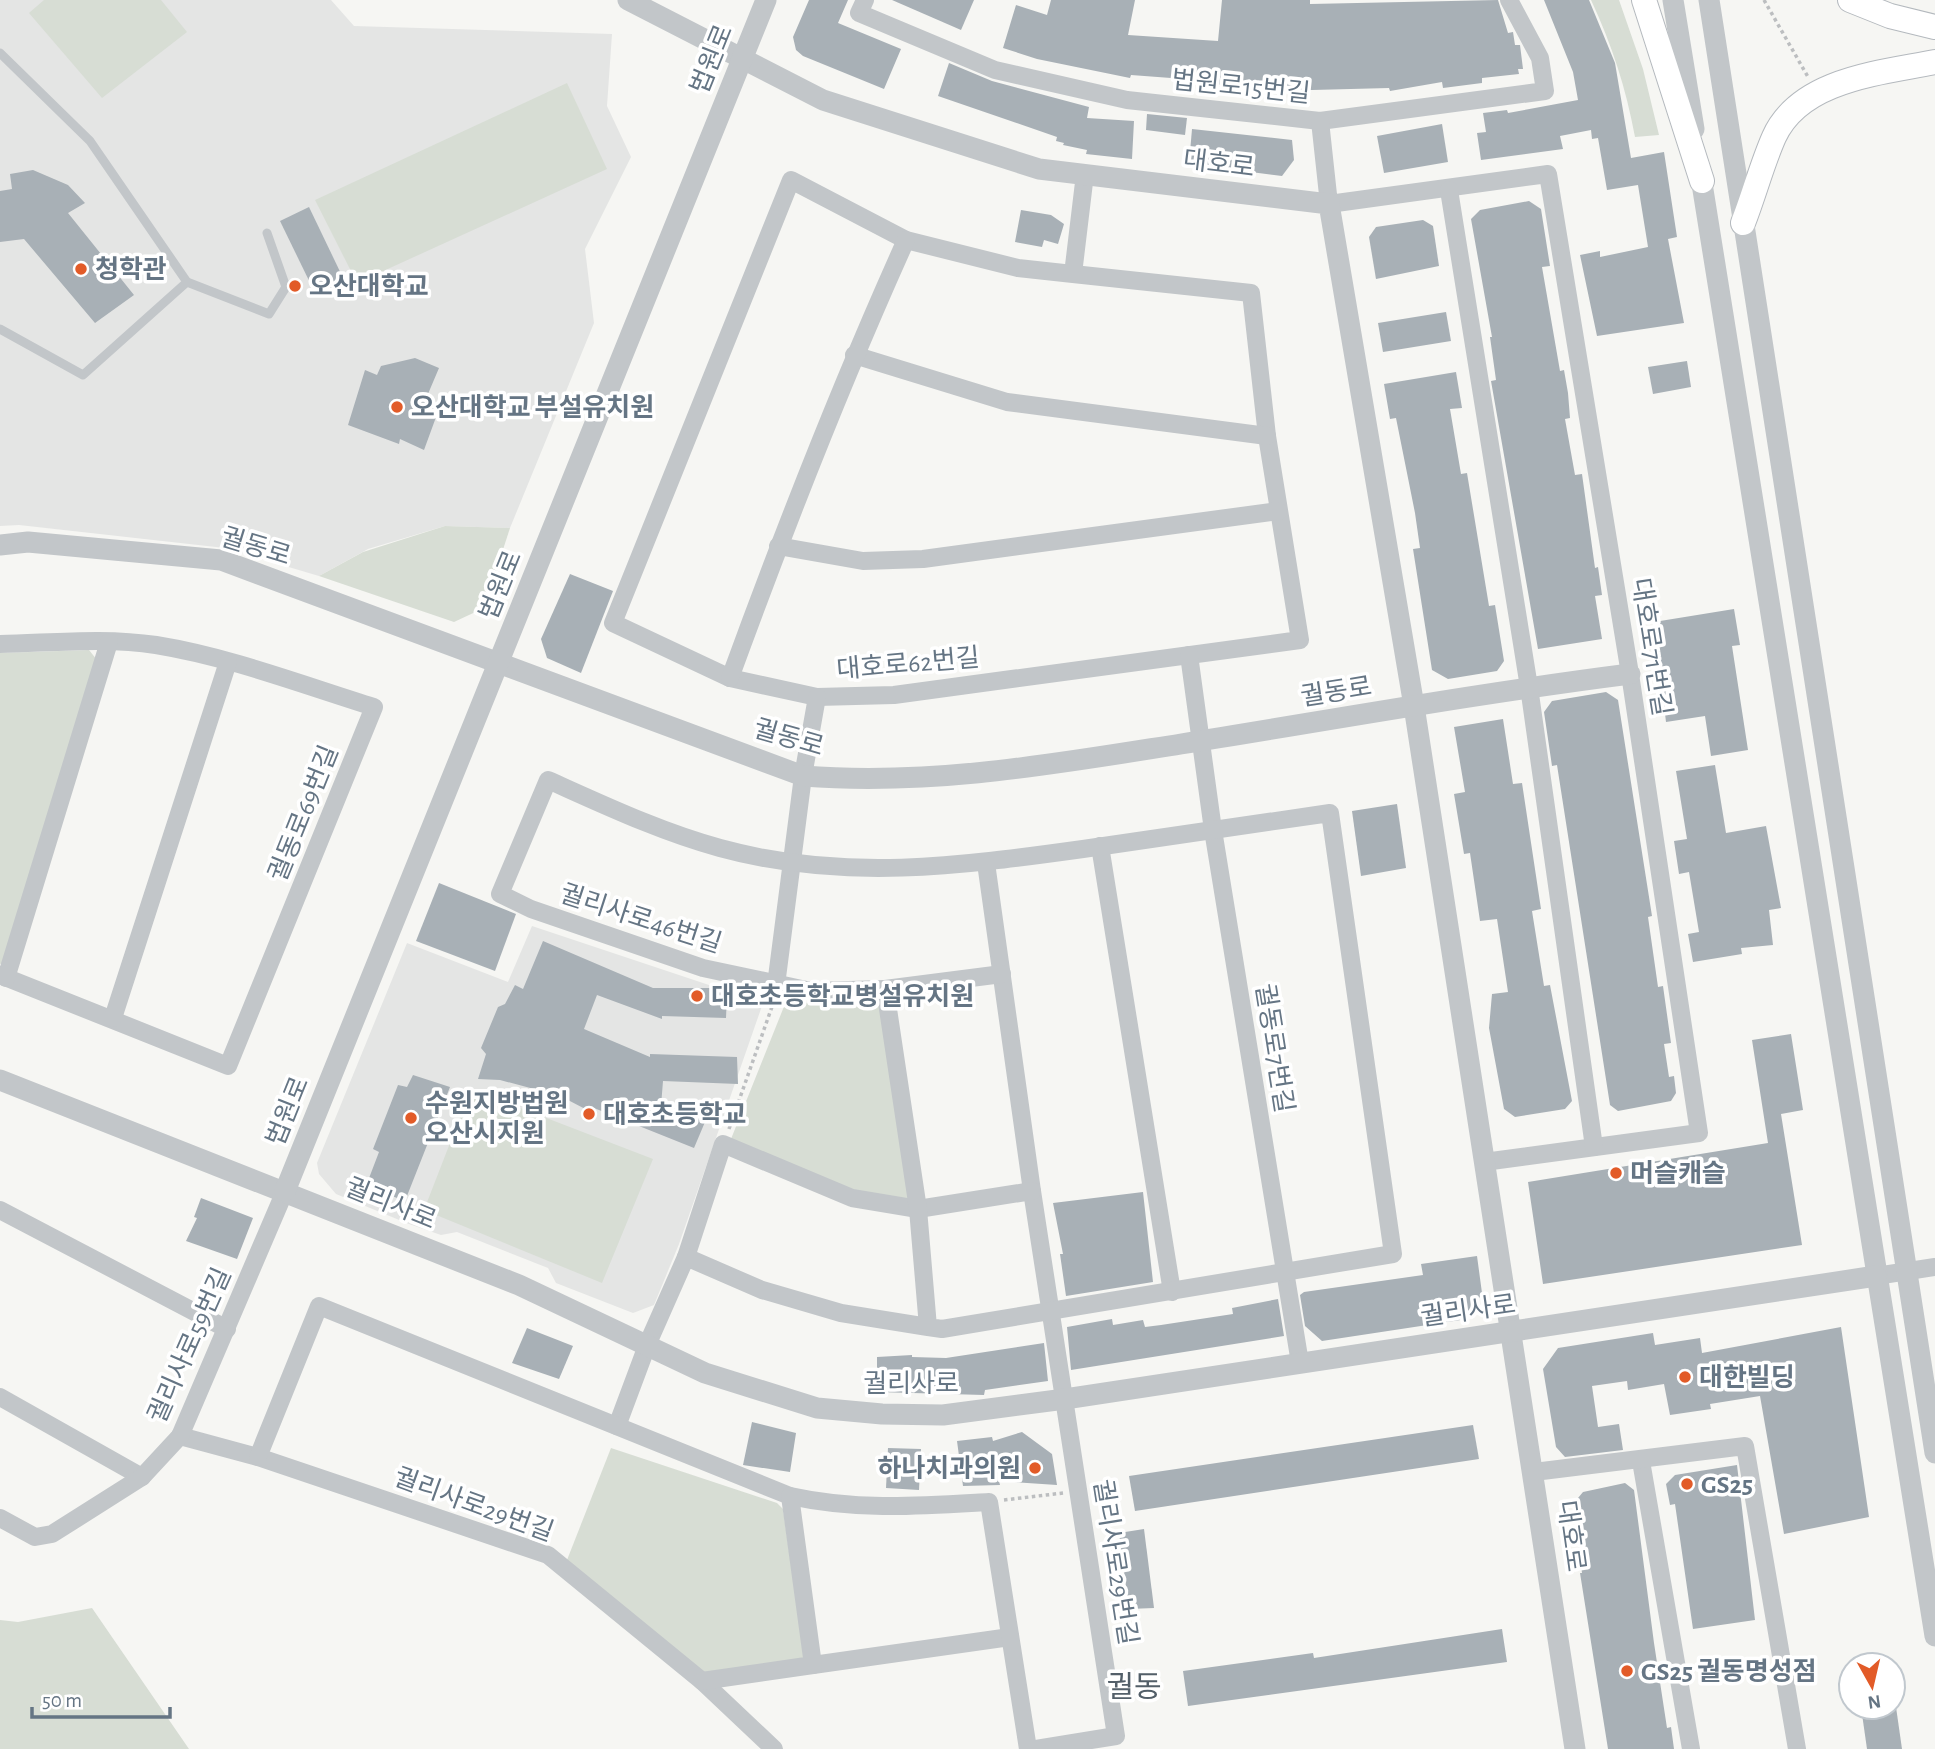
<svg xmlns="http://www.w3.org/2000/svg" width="1935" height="1749" viewBox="0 0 1935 1749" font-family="'Alegreya Sans','Noto Sans KR',sans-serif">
<rect width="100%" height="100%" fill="#f6f6f3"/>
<g fill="#e4e5e4">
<polygon points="0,0 331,0 354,26 612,34 607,106 631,157 585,249 594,323 510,528 445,526 368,549 319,576 225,548 19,525 0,526"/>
<polygon points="532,926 763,1003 679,1244 654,1305 633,1313 556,1283 548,1268 457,1232 441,1235 409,1224 336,1194 319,1174 317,1163 407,943 508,982"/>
</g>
<g fill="#d7ddd4">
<polygon points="44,0 161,0 187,32 102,98 29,13"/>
<path d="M1591 0H1619L1643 69 1659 135 1635 137C1626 88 1612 45 1591 0Z"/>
<polygon points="567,83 607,169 357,283 315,200"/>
<polygon points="445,526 510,528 484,608 454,622 319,576 363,552"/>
<polygon points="89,650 97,660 4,963 0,964 0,653"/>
<polygon points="787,999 808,1003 881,1001 910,1197 905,1201 851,1192 731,1139"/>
<polygon points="471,1089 653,1159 602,1283 424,1210"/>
<polygon points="611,1448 777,1503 783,1509 804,1657 800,1662 711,1674 702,1671 567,1560"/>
<polygon points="92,1608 189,1749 0,1749 0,1620 18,1622"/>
</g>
<g fill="#a8b0b6">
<polygon points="809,0 848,0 838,23 901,49 884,89 803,56 796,50 793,37"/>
<polygon points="892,0 974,0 961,30"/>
<polygon points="1051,0 1135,0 1128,35 1218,41 1222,0 1310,0 1310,4 1498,0 1508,33 1513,32 1515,45 1520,45 1523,69 1518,69 1519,74 1482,78 1482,83 1443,88 1442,82 1390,91 1389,88 1274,91 1214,84 1215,77 1172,73 1171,78 1131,75 1130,78 1037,59 1003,48 1016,5 1047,15"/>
<polygon points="1544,0 1589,0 1615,63 1631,158 1664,152 1677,237 1668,239 1684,323 1597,336 1580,255 1600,251 1600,257 1648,247 1638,185 1607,190 1598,138 1592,139 1591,130 1560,136 1563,149 1481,160 1477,133 1486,132 1483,113 1507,110 1508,113 1578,100 1573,72"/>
<polygon points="949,63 992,81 1089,107 1087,118 1134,121 1132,159 1086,154 1087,150 1063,145 1064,143 1056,141 1057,137 938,96"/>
<polygon points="1147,114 1187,118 1185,135 1146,130"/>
<polygon points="1442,124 1448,162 1384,173 1377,136"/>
<polygon points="1192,129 1292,140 1294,160 1282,176 1189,164"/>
<polygon points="33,170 68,185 85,203 68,213 134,295 95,323 24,239 0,242 0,191 12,189 10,174"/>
<polygon points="1529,201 1541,209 1550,266 1542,267 1560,371 1564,370 1568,393 1570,418 1565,419 1575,475 1582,474 1595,568 1598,567 1602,595 1595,596 1602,639 1538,649 1491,381 1496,380 1490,337 1492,337 1471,219 1480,210"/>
<polygon points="309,207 345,282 316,295 280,221"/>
<polygon points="1021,210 1051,215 1064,224 1058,244 1044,240 1042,247 1015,242"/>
<polygon points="1423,220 1433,226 1439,266 1376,279 1369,237 1376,227"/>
<polygon points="1446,312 1451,341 1383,352 1378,323"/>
<polygon points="415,358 439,368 425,401 439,409 424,450 400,439 399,444 348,425 365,370 377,375 381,366"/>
<polygon points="1687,361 1691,387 1653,394 1648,367"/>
<polygon points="1456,372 1462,408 1450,409 1461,474 1467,473 1489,606 1495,605 1504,661 1497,671 1448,679 1432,670 1413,549 1420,548 1415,513 1396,418 1390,419 1384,384"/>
<polygon points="570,574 613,591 581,673 547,658 541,639"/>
<polygon points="1734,609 1740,645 1732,646 1748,750 1711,756 1705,716 1666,722 1654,622"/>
<polygon points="1606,692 1618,700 1652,916 1648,917 1658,987 1663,986 1671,1043 1664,1044 1669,1077 1674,1076 1676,1093 1671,1101 1618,1111 1610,1105 1557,765 1552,766 1544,712 1552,701"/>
<polygon points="1503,719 1513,784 1522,783 1541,909 1532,911 1544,986 1550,985 1572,1101 1565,1109 1515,1117 1504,1109 1489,1028 1492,994 1508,992 1497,919 1480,921 1470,853 1464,854 1454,794 1465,792 1454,727"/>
<polygon points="1715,765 1726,833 1766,826 1781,908 1769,910 1773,945 1741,948 1742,954 1693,962 1688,934 1699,932 1689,872 1679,874 1674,841 1687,839 1676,771"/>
<polygon points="1397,804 1406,868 1361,876 1352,811"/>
<polygon points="439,883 516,914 495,971 416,941"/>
<polygon points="543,941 653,988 713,988 712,993 727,992 726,1018 662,1016 662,1019 597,995 584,1029 650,1057 650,1054 737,1057 738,1084 663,1081 661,1106 705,1122 694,1148 594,1108 591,1112 566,1099 534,1089 500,1080 478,1079 486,1054 481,1048 498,1007 505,1004 515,985 523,989"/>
<polygon points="1791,1034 1803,1110 1781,1114 1802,1245 1543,1284 1528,1182 1768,1143 1752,1040"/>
<polygon points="413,1075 450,1087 405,1201 366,1186 379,1152 373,1149 398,1085 407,1087"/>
<polygon points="1143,1192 1153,1282 1066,1296 1060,1254 1063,1254 1053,1203"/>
<polygon points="201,1198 253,1218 237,1259 186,1241 197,1218 194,1217"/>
<polygon points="1477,1256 1482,1293 1467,1319 1322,1341 1305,1326 1300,1295 1304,1292 1423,1275 1421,1264"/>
<polygon points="1278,1299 1284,1336 1071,1370 1067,1327 1112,1319 1113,1325 1143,1320 1145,1327 1161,1325 1233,1314 1232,1308"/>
<polygon points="1841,1327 1869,1517 1784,1534 1760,1396 1710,1404 1711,1409 1670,1415 1664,1384 1628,1390 1627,1381 1592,1386 1598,1427 1619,1424 1623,1450 1565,1457 1556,1447 1543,1369 1558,1348 1653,1333 1655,1345 1700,1338 1702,1353"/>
<polygon points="527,1328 573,1346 559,1379 512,1363"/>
<polygon points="1044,1343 1048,1381 985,1390 984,1395 877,1392 877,1357 912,1355 912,1357 946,1358"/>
<polygon points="752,1422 796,1433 790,1472 743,1465"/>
<polygon points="1473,1425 1479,1459 1135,1511 1129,1476"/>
<polygon points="1022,1432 1052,1454 1057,1485 999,1481 1000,1485 963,1486 957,1441 992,1437 993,1441"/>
<polygon points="888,1448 921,1449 919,1490 886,1488"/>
<polygon points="1737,1465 1755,1620 1693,1629 1675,1504 1670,1505 1666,1484 1675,1475"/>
<polygon points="1625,1483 1634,1490 1654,1643 1667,1728 1671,1727 1674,1749 1608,1749 1580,1573 1582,1573 1573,1504 1583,1492"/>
<polygon points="1144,1529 1154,1608 1129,1609 1119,1533"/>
<polygon points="1502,1629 1507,1662 1188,1706 1183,1671 1313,1653 1314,1658"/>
<polygon points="1861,1707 1896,1707 1902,1749 1867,1749"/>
</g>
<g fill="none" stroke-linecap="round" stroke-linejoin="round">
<g stroke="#b4b9be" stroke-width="26">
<g id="secondary">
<polyline points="1644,0 1702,181"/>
<polyline points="1850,0 1890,16 1935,27"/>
<path d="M1743 223C1754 195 1762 164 1774 137 1800 79 1881 73 1935 62"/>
</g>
</g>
<g stroke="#bcbec0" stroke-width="3.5" stroke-dasharray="3.5 3.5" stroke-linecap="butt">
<polyline points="1764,0 1808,77"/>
<polyline points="729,1129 774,1001"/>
<polyline points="1004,1500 1063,1493"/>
</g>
<g stroke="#c2c6c9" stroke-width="9">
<polyline points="0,53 90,141 187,282 83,375 0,329"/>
<polyline points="187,282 269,314 286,287 267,233"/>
</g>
<g stroke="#c2c6c9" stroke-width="18">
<polyline points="865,0 859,13 995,70 1127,100 1320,121 1545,91 1540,58 1509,0"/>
<polyline points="1320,121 1329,204 1548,174 1630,674 1699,1133 1484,1162"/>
<polyline points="1449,190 1529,687 1594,1147"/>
<polyline points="1073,274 1251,293 1267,436 1300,640 894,695 817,697 730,678 613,623 791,180 906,240 1018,268 1073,274 1085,174"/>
<polyline points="854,355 1007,402 1267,436"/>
<polyline points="778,546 863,561 923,559 1278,511"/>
<path d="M0 644C51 643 105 637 156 645 230 657 303 685 374 707L228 1066 0 975"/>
<polyline points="1189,655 1213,830 1300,1363"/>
<path d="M730 678C784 530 841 384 906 240"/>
<polyline points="1100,846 1172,1292"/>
<polyline points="986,863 1032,1191 1116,1736 1036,1749"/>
<polyline points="6,978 109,642"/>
<polyline points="776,985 803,776 817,697"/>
<polyline points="885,989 1002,974"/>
<polyline points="113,1018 228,662"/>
<polyline points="0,1210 227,1329"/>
<polyline points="686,1257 723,1144 852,1198 918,1209 1032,1191"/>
<polyline points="1876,1276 1935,1267"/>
<polyline points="0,1397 142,1477"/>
<path d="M617 1426 648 1343 686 1257 762 1290 841 1313 928 1327 918 1209 885 989 811 991 703 968 531 909 500 894 548 780C604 805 661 832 720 848 844 882 960 866 1083 849 1166 837 1248 825 1330 813L1393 1254 942 1329 928 1327"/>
<polyline points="180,1436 258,1457 548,1555 702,1681 774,1749"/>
<polyline points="258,1457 319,1306 790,1496"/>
<polyline points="1641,1461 1691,1749"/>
<polyline points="1534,1472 1745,1446 1797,1749"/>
<polyline points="0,1518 35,1537 52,1534 142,1477 180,1436 285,1191"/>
<polyline points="813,1665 1010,1637"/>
<path d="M702 1681 813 1665 790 1496C858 1511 920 1506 989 1502L1028 1749"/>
</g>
<g stroke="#c2c6c9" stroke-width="21">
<polyline points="628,0 823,100 1039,169 1329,204 1414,706 1575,1749"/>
<polyline points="1673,0 1694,129"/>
<polyline points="1709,0 1935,1453"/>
<polyline points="1699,165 1935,1636"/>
<path d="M0 545 28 542 221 560 803 776C932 786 1054 764 1181 744 1331 720 1480 693 1630 674"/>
<polyline points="0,1080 519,1285 705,1373 817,1408 882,1414 943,1415 1065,1399 1876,1276"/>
<polyline points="285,1191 766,0"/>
</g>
<use href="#secondary" stroke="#fff" stroke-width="24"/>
</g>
<g fill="#e25b28" stroke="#fff" stroke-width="2.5">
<circle cx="81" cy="269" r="7"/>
<circle cx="295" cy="286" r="7"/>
<circle cx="397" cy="407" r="7"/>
<circle cx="697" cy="996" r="7"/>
<circle cx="589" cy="1114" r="7"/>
<circle cx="411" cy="1118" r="7"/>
<circle cx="1616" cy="1173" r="7"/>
<circle cx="1685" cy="1377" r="7"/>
<circle cx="1035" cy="1468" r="7"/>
<circle cx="1687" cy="1484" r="7"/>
<circle cx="1627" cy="1671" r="7"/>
</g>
<g text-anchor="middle" stroke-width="7" stroke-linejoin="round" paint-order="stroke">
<g font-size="26" fill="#657584" stroke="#fff">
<text transform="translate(711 59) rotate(-68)" y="9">법원로</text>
<text transform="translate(1241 86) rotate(6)" y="9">법원로15번길</text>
<text transform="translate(1219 163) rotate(7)" y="9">대호로</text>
<text transform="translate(256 546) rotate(17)" y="9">궐동로</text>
<text transform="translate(500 585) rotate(-68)" y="9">법원로</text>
<text transform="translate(1652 647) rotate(81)" y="9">대호로71번길</text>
<text transform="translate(908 663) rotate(-5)" y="9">대호로62번길</text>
<text transform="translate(1336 691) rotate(-9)" y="9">궐동로</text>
<text transform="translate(789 737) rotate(16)" y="9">궐동로</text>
<text transform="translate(303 813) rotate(-68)" y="9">궐동로69번길</text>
<text transform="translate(641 918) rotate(18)" y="9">궐리사로46번길</text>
<text transform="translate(1275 1048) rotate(81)" y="9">궐동로7번길</text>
<text transform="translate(287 1111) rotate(-68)" y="9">법원로</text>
<text transform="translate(391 1203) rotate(22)" y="9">궐리사로</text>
<text transform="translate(1468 1310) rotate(-8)" y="9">궐리사로</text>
<text transform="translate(189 1345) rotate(-66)" y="9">궐리사로59번길</text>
<text x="911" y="1392">궐리사로</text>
<text transform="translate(474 1504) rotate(20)" y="9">궐리사로29번길</text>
<text transform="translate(1572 1536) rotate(82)" y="9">대호로</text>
<text transform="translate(1116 1562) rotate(81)" y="9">궐리사로29번길</text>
</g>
<g font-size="26" font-weight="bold" fill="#657584" stroke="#fff" text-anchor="start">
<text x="95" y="278">청학관</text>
<text x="309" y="295">오산대학교</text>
<text x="411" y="416">오산대학교 부설유치원</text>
<text x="711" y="1005">대호초등학교병설유치원</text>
<text x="425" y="1112">수원지방법원<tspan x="425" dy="30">오산시지원</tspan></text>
<text x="603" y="1123">대호초등학교</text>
<text x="1630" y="1182">머슬캐슬</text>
<text x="1699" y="1386">대한빌딩</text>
<text x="1021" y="1477" text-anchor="end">하나치과의원</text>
<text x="1701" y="1493">GS25</text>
<text x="1641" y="1680">GS25 궐동명성점</text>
</g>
<g font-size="30" fill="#535f69" stroke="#fff">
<text x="1134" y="1697">궐동</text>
</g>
</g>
<g transform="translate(1872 1686) rotate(172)"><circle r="33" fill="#ffffff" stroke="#c1c8ce" stroke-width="2"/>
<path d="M0-5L12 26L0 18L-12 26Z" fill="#e25b28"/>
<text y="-10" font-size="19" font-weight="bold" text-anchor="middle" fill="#657584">N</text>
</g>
<path d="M32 1707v10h138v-10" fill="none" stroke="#657584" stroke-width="3.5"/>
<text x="42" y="1707" font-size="21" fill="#657584" stroke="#ffffff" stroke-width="5" paint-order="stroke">50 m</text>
</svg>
